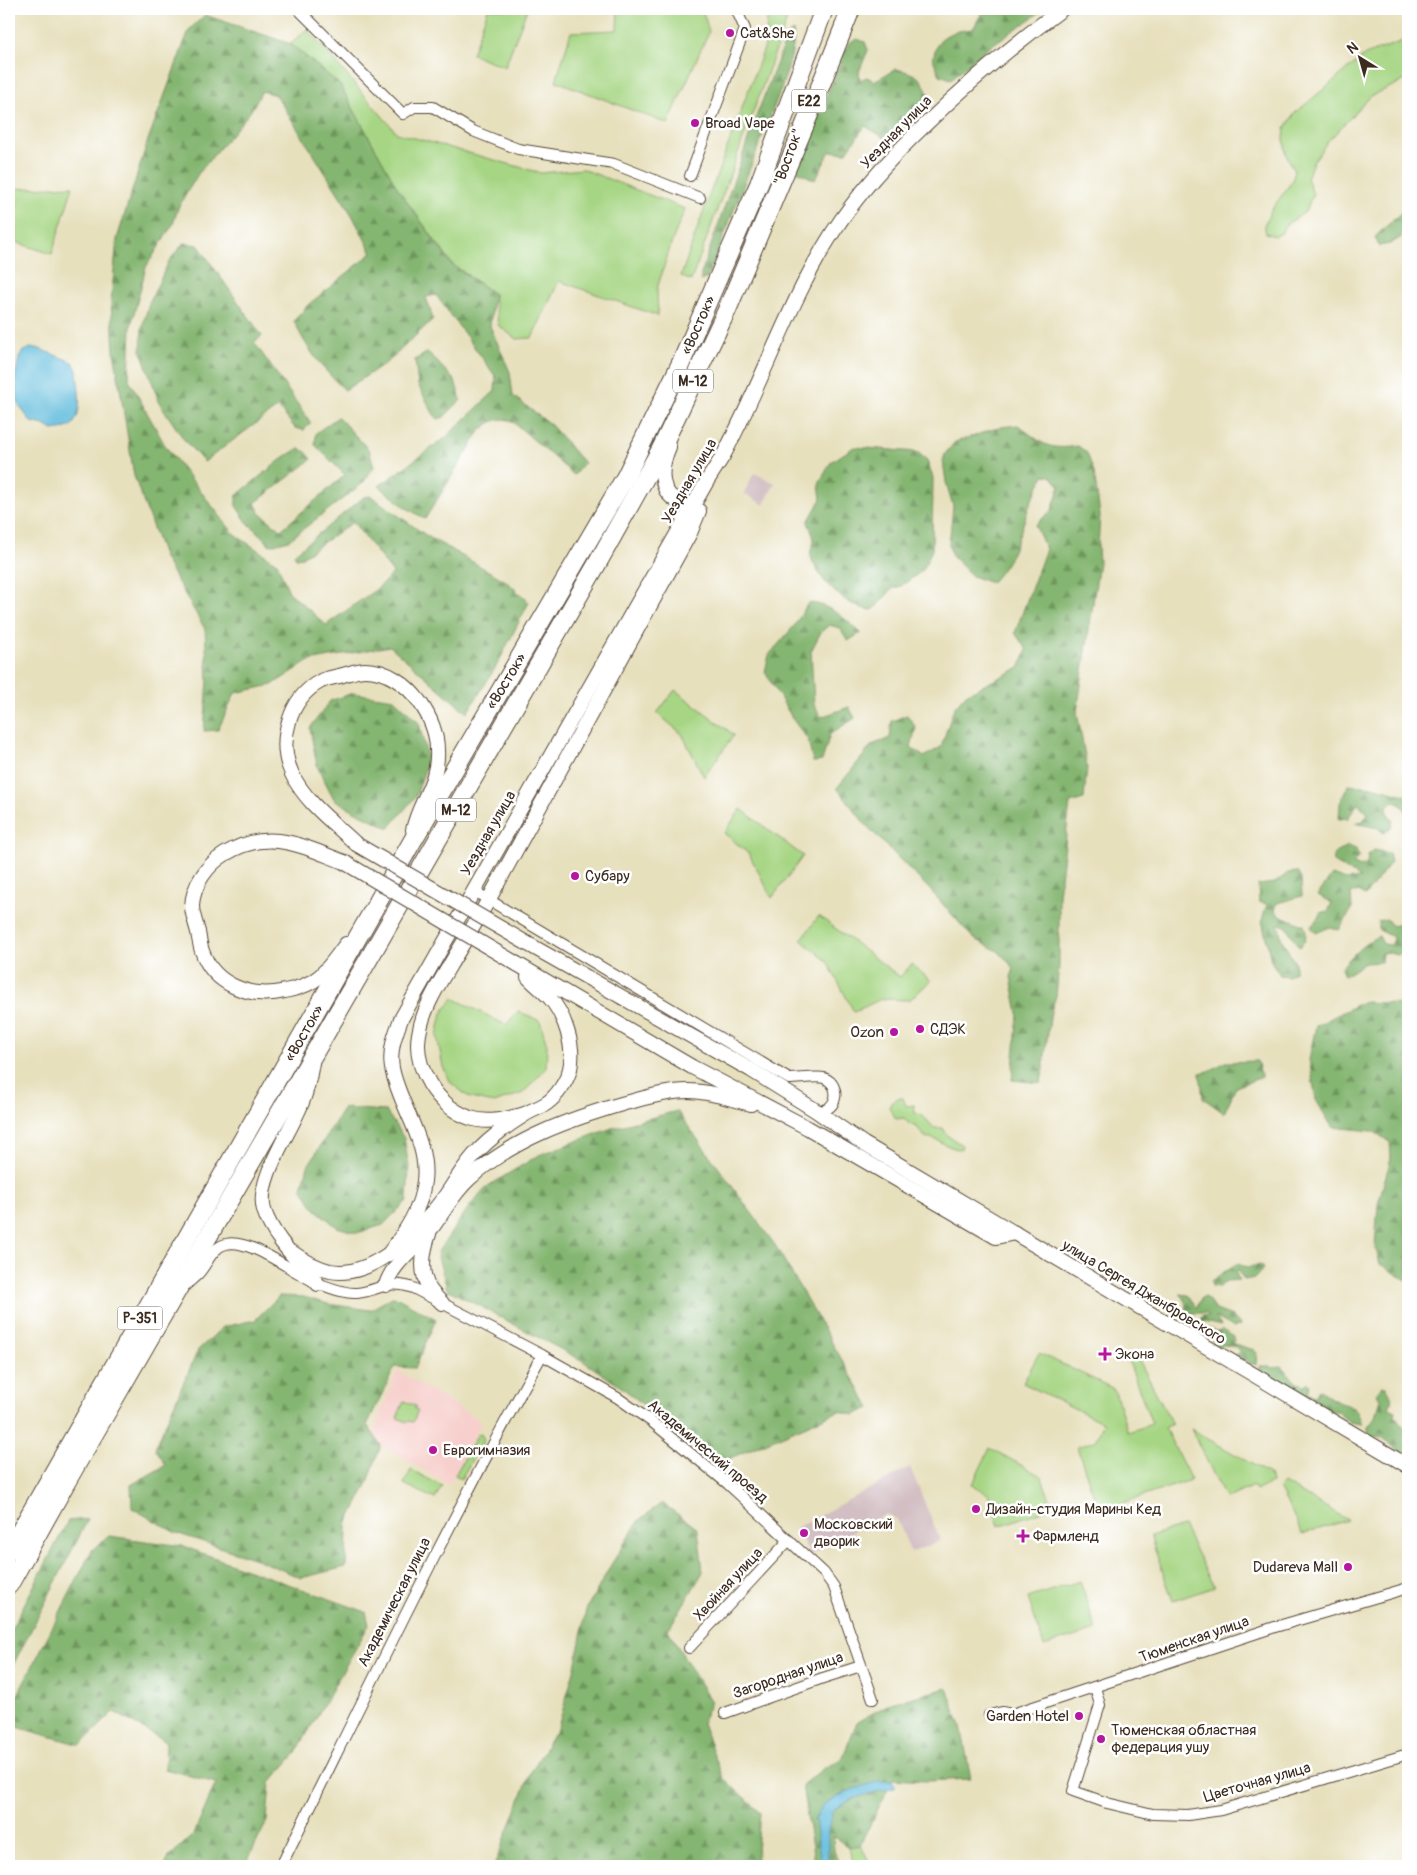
<svg xmlns="http://www.w3.org/2000/svg" width="1417" height="1875" viewBox="0 0 1417 1875" font-family="Pangolin,sans-serif">
<defs>
<pattern id="forest-firs" width="22" height="20" patternUnits="userSpaceOnUse" patternTransform="scale(1.25)"><rect width="22" height="20" fill="#84b671"/><path d="M5 1l3.5 6h-7zM16 11l3.5 6h-7z" fill="#6d945c"/></pattern>
</defs>
<rect width="100%" height="100%" fill="#fff"/>
<filter id="ink" filterUnits="userSpaceOnUse"><feTurbulence type="fractalNoise" baseFrequency=".02" numOctaves="2"/><feDisplacementMap in="SourceGraphic" scale="10" xChannelSelector="R" yChannelSelector="G"/><feConvolveMatrix kernelMatrix="1 2 1 2 8 2 1 2 1" color-interpolation-filters="sRGB"/></filter>
<filter id="wash" filterUnits="userSpaceOnUse"><feTurbulence type="fractalNoise" baseFrequency=".0096" numOctaves="4" result="noise"/><feDisplacementMap in="SourceGraphic" scale="20" xChannelSelector="R" yChannelSelector="G"/><feGaussianBlur stdDeviation="1.12" result="paint"/><feColorMatrix in="noise" values="0 0 0 0 0 0 0 0 0 0 0 0 0 0 0 0 0 1.4 0 .05"/><feComposite in="paint" operator="in"/></filter>
<g filter="url(#wash)">
<rect width="100%" height="100%" fill="#e7e0bd"/>
<polygon fill="#f7d0cd" points="397,1370 482,1422 449,1485 371,1439"/>
<g fill="#d2bec3">
<polygon points="754,473 775,483 764,505 744,493"/>
<polygon points="910,1467 940,1540 911,1553 897,1519 886,1514 810,1555 796,1528"/>
</g>
<g fill="#a6d583" stroke="#708050">
<polygon points="488,9 527,9 505,67 472,54"/>
<polygon points="618,9 702,9 709,31 668,124 556,81 571,32 617,30"/>
<polygon points="768,9 791,9 691,281 681,276 702,215 765,46"/>
<polygon points="307,29 397,133 541,173 583,169 685,209 672,241 657,289 658,316 559,281 532,338 516,339 498,325 494,294 452,264 398,189 340,85 291,44"/>
<polygon points="1408,39 1408,79 1371,96 1328,141 1313,162 1307,178 1313,194 1305,212 1284,226 1282,233 1274,236 1266,233 1264,225 1272,209 1293,180 1294,171 1286,154 1284,138 1285,129 1295,113 1365,55"/>
<polygon points="73,186 52,254 9,240 9,189"/>
<polygon points="675,690 734,735 704,777 682,734 657,713"/>
<polygon points="741,809 803,856 772,898 749,854 724,833"/>
<polygon points="819,916 900,977 912,964 931,981 909,1000 881,999 854,1012 827,961 801,940"/>
<polygon points="453,998 506,1025 518,1011 540,1021 547,1045 546,1068 523,1093 494,1103 470,1098 451,1083 443,1067 437,1036 442,1013"/>
<path d="M898 1098H903L906 1106 914 1105 915 1113 923 1116 934 1128H943L948 1136 962 1145 961 1149C944 1148 942 1139 925 1137L917 1127 909 1124 904 1118 896 1119 889 1107 891 1103Z"/>
<polygon points="1039,1353 1114,1389 1128,1432 1152,1424 1127,1357 1136,1354 1172,1424 1165,1428 1191,1480 1099,1511 1077,1447 1095,1441 1104,1423 1023,1383"/>
<polygon points="404,1401 416,1406 414,1409 418,1410 413,1422 409,1421 408,1422 397,1418"/>
<polygon points="1191,1429 1269,1474 1271,1483 1256,1491 1253,1486 1226,1499"/>
<polygon points="481,1433 484,1440 461,1479 455,1475 478,1434"/>
<polygon points="990,1448 1041,1476 1053,1507 999,1526 988,1494 972,1485"/>
<polygon points="411,1470 442,1486 435,1499 404,1484"/>
<polygon points="1284,1483 1348,1520 1303,1534 1279,1488"/>
<polygon points="1183,1526 1214,1587 1173,1601 1150,1536"/>
<polygon points="1080,1581 1096,1630 1044,1646 1028,1598"/>
<polygon points="860,1845 872,1866 855,1866 848,1847"/>
</g>
<g fill="url(#forest-firs)" stroke="#607048">
<path d="M984 9H1045L986 49 951 79 940 75 933 59C934 54 936 47 938 43 945 32 962 30 973 29Z"/>
<path d="M205 15 291 44 340 85 398 189 451 264 494 294 490 326 510 372 513 396 551 425 584 463 574 475 512 421C498 416 490 422 480 431L425 519 405 507 379 486 445 438 495 391 496 377 436 295 426 297 433 319 389 361 345 390C323 370 306 348 294 321L308 305 372 253 352 215 276 95 262 91 250 112 198 174 178 208 173 224 146 267 131 326 129 380 166 447 234 534 277 563 289 592 326 625 378 588 393 573 353 522 302 557 296 558 294 554 364 497 371 496 427 536 506 581 529 602 497 665 467 713 390 646 309 661 272 685 235 693 218 730 204 731 208 680 205 629 164 558 134 476 114 351 111 302 117 239 148 140 189 30Z"/>
<path d="M793 31C798 53 774 106 765 129 746 179 727 229 707 278L701 281V274L756 117 788 34Z"/>
<path d="M857 39 865 42 868 50 859 72 860 80 867 77 874 81 896 69C919 74 925 79 930 103L890 141 865 126 846 153 830 151 815 180 795 170 849 43Z"/>
<polygon points="1408,206 1408,233 1390,244 1378,246 1375,237"/>
<polygon points="184,243 198,245 262,336 254,342 311,423 304,430 295,428 278,407 204,462 185,441 160,404 141,351 142,328 149,303 169,261"/>
<polygon points="428,352 455,381 461,400 444,417 438,419 434,415 418,385 415,360"/>
<polygon points="338,417 369,450 374,467 363,483 289,540 270,545 247,522 236,506 237,495 283,458 299,448 306,452 312,459 255,503 260,513 281,530 345,475 315,445 316,433"/>
<path d="M1018 425C1042 443 1046 451 1078 446L1087 453 1094 472 1100 515 1098 548 1099 562 1077 712 1087 767 1084 799 1070 803 1059 895V966L1056 996 1051 1011 1041 1083 1012 1080 1018 1013 1011 977 1014 968 998 951 973 938 931 891 865 824 837 788 872 745 890 738 892 721 907 715 916 727 911 747 924 757 941 747 954 708 966 694 1019 668 1027 650 1015 633 1046 549 1035 525 1052 510 1060 486 1051 476 1044 475C1039 486 1033 496 1029 507 1018 538 1014 558 991 583L972 576 952 556 949 545 953 506 946 482 943 461 945 454 955 442 1000 427Z"/>
<path d="M854 447 917 452 927 460 933 478 932 550 922 571 901 586 892 589 873 610C849 610 816 579 811 556 809 551 813 547 814 541 814 536 810 528 808 522L821 499 819 484 831 462Z"/>
<path d="M808 603C829 603 846 620 861 633L848 641 840 628 829 625 821 632 811 651 814 704 821 717 849 707 855 718 830 734 822 761 813 762 808 740 794 721 765 672 769 655 795 625Z"/>
<polygon points="353,693 394,699 419,723 428,760 416,796 389,828 356,812 334,799 317,766 310,728 330,701"/>
<path d="M1349 785 1376 787 1408 796V825C1407 813 1406 806 1395 802L1387 806 1388 814 1393 820 1391 828 1384 833 1378 828 1355 823 1363 821 1368 814 1358 803 1348 818 1339 819 1340 803Z"/>
<polygon points="1348,846 1356,849 1359,857 1353,863 1360,867 1367,864 1368,855 1374,850 1389,853 1391,862 1365,896 1359,891 1351,893 1352,909 1339,930 1330,927 1316,933 1311,927 1321,913 1328,911 1332,903 1318,895 1332,875 1346,880 1361,878 1333,862 1335,853"/>
<polygon points="1297,872 1301,879 1302,896 1277,903 1275,911 1281,916 1304,925 1306,933 1305,941 1299,947 1286,926 1278,924 1282,940 1295,963 1295,972 1288,976 1280,975 1271,961 1262,920 1267,904 1259,902 1258,885 1275,883 1288,873"/>
<path d="M1408 912V952L1397 955 1390 952 1382 953 1381 962 1365 963 1344 976 1341 968C1353 955 1363 943 1379 936L1383 944 1392 945 1393 937 1379 930 1378 921 1387 919 1392 926 1400 924Z"/>
<polygon points="1362,1002 1408,1004 1408,1281 1380,1264 1375,1246 1378,1204 1391,1158 1390,1142 1373,1131 1332,1127 1316,1100 1309,1059 1316,1026"/>
<polygon points="1257,1061 1262,1077 1236,1087 1224,1113 1203,1098 1200,1073 1209,1071 1226,1062"/>
<polygon points="344,1108 386,1111 404,1138 409,1167 407,1201 383,1225 357,1233 337,1227 315,1209 302,1188 308,1166"/>
<polygon points="677,1111 775,1245 870,1408 854,1415 839,1411 721,1462 670,1427 624,1389 583,1361 447,1289 437,1253 469,1207 488,1186 539,1155 612,1128"/>
<polygon points="1236,1264 1248,1267 1261,1265 1263,1269 1255,1278 1244,1280 1238,1270 1236,1273 1239,1280 1226,1281 1220,1287 1212,1286 1211,1281"/>
<polygon points="1180,1294 1188,1295 1197,1308 1201,1298 1206,1297 1216,1310 1232,1316 1241,1325 1233,1327 1215,1317 1221,1326 1200,1321 1202,1316 1209,1315 1207,1313 1191,1313 1187,1310 1184,1298"/>
<polygon points="279,1296 304,1297 328,1304 370,1310 394,1296 436,1319 415,1368 395,1367 367,1425 381,1445 367,1485 347,1524 346,1567 301,1578 259,1560 176,1533 132,1508 131,1485 166,1465 155,1448 198,1350 223,1327 255,1320"/>
<polygon points="1188,1323 1196,1323 1202,1329 1210,1329 1218,1332 1222,1330 1234,1337 1234,1341 1231,1343 1254,1350 1257,1353 1256,1365 1235,1358 1237,1354 1241,1353 1236,1347 1224,1345 1220,1347 1216,1345 1209,1335 1185,1325"/>
<path d="M1260 1366H1270L1273 1368 1281 1366 1297 1383 1305 1385 1308 1382 1310 1385 1308 1394 1316 1396 1319 1389C1324 1393 1330 1398 1336 1401 1355 1409 1354 1402 1362 1424L1349 1422 1336 1411 1323 1410 1311 1398 1297 1394 1298 1390 1287 1388 1281 1381H1273L1260 1370Z"/>
<path d="M1382 1386 1386 1387C1392 1395 1393 1399 1389 1408L1396 1411 1395 1416 1408 1432V1456L1398 1450 1381 1437 1368 1435V1427L1376 1417 1381 1399 1376 1393Z"/>
<polygon points="662,1503 698,1529 703,1572 668,1630 711,1702 702,1723 723,1778 760,1812 756,1866 494,1866 531,1772 558,1727 575,1667 586,1610 611,1565 639,1520"/>
<polygon points="88,1519 9,1673 9,1634 16,1620 68,1521"/>
<polygon points="109,1536 182,1546 366,1612 369,1625 296,1753 270,1783 267,1821 245,1866 165,1866 169,1857 194,1834 216,1783 165,1769 166,1742 114,1712 80,1745 10,1725 12,1706 92,1550"/>
<polygon points="947,1688 961,1726 971,1779 926,1781 893,1779 860,1845 848,1847 833,1836 834,1851 841,1866 815,1866 802,1785 824,1768 842,1759 857,1722 891,1703"/>
</g>
<g fill="#5ebbdc" stroke="#4c727d">
<path d="M31 348H37L73 362 77 370C78 385 85 419 69 427 64 429 57 429 53 430L44 425 31 422 16 401 14 381 19 358 23 351Z"/>
<path d="M879 1781H892L896 1787 892 1789C869 1793 850 1797 832 1812L828 1832V1866H821L815 1819 824 1804 848 1791Z"/>
</g>
</g>
<g filter="url(#ink)">
<g fill="none" stroke-linecap="round" stroke-linejoin="round">
<g stroke="#554536" stroke-width="12">
<g id="street">
<polyline points="298,9 403,114 414,107 433,107 473,131 518,149 614,164 700,198"/>
<polyline points="690,176 745,29 736,9"/>
<path d="M474 891 789 1079C798 1079 818 1076 824 1078 843 1085 837 1115 815 1110"/>
<path d="M186 1285C190 1281 194 1278 198 1274 207 1265 212 1247 226 1244 252 1238 295 1275 320 1284 331 1288 345 1294 357 1293 381 1290 386 1279 413 1288L542 1355 618 1398 652 1422 728 1484 824 1573 834 1587 873 1699"/>
<polyline points="689,1648 789,1540"/>
<polyline points="1095,1687 1100,1705 1073,1791 1107,1803 1153,1814 1188,1815 1221,1810 1408,1754"/>
<polyline points="725,1713 823,1678 861,1666"/>
<polyline points="989,1715 1002,1712 1012,1714 1275,1627 1408,1588"/>
<path d="M281 1866C366 1695 448 1522 542 1355"/>
</g>
</g>
<g stroke="#554536" stroke-width="16">
<g id="secondary">
<path d="M669 447C662 463 657 487 674 499 679 503 686 505 692 508"/>
<path d="M356 844C334 823 305 802 292 774 277 742 289 698 321 681 327 678 336 677 343 675 350 673 358 670 365 670 387 670 406 684 419 701 429 715 437 733 437 750 439 782 419 801 413 830"/>
<path d="M344 862C323 854 302 844 279 841 260 839 241 844 225 854 207 865 193 885 192 906 192 914 196 924 198 932 199 938 200 945 202 951 214 986 252 999 285 991 296 989 311 984 320 976 330 967 338 955 346 944"/>
<polyline points="528,944 751,1070 815,1110 864,1144 1408,1466"/>
<polyline points="517,964 692,1067 808,1128 996,1237 1015,1233"/>
<path d="M312 1063C310 1074 308 1086 304 1097 294 1128 255 1179 264 1210 272 1237 300 1263 318 1284"/>
<path d="M525 1114C507 1119 488 1124 470 1118 437 1106 413 1068 419 1034 423 1009 437 987 450 965 465 940 480 916 494 890 560 772 624 652 690 533L699 511"/>
<path d="M429 1234C423 1251 419 1271 429 1288 432 1293 437 1298 442 1303"/>
<path d="M390 1252C406 1231 421 1209 424 1181 429 1140 399 1106 392 1068 389 1051 395 1035 401 1019L707 481 723 456C762 384 789 301 833 232 859 192 892 156 927 123 969 82 1014 44 1062 9"/>
<path d="M293 1253C304 1261 317 1268 330 1271 374 1279 419 1231 443 1199 455 1183 464 1164 479 1150 492 1137 508 1125 524 1115 531 1110 540 1108 547 1103 557 1096 567 1081 570 1069 575 1046 565 1016 550 998 543 991 535 984 528 977"/>
<path d="M386 1285C393 1262 416 1248 431 1229 444 1212 453 1193 470 1178 513 1139 570 1119 625 1103 645 1098 667 1091 688 1091 710 1091 730 1099 751 1104"/>
</g>
</g>
<g stroke="#554536" stroke-width="20">
<g id="highway">
<polyline points="9,1551 413,840 626,476 681,363 759,184 824,9"/>
<polyline points="9,1585 68,1479 597,564 660,451 727,310 804,127 851,9"/>
</g>
</g>
<use href="#street" stroke="#fff" stroke-width="10"/>
<use href="#secondary" stroke="#fff" stroke-width="14"/>
<use href="#highway" stroke="#fff" stroke-width="18"/>
<g stroke="#554536" stroke-width="16" stroke-linecap="butt">
<g id="secondary-bridge">
<polyline points="356,844 528,944"/>
<polyline points="344,862 517,964"/>
</g>
</g>
<use href="#secondary-bridge" stroke="#fff" stroke-width="14"/>
</g>
</g>
<g fill="#b5179e" stroke="#fff" stroke-width="2">
<circle cx="730" cy="33" r="5"/>
<circle cx="695" cy="123" r="5"/>
<circle cx="575" cy="876" r="5"/>
<circle cx="920" cy="1029" r="5"/>
<circle cx="894" cy="1032" r="5"/>
<path d="M1102.5 1346.5h5v5h5v5h-5v5h-5v-5h-5v-5h5z"/>
<circle cx="433" cy="1450" r="5"/>
<circle cx="976" cy="1509" r="5"/>
<circle cx="804" cy="1533" r="5"/>
<path d="M1020.5 1528.5h5v5h5v5h-5v5h-5v-5h-5v-5h5z"/>
<circle cx="1348" cy="1567" r="5"/>
<circle cx="1079" cy="1716" r="5"/>
<circle cx="1101" cy="1739" r="5"/>
</g>
<g text-anchor="middle" stroke-width="5" stroke-linejoin="round" paint-order="stroke">
<g fill="#fff" stroke="#766a62" stroke-width="1">
<rect x="791.5" y="89.5" width="35" height="23" rx="4"/>
<rect x="673" y="369.5" width="40" height="23" rx="4"/>
<rect x="436" y="798.5" width="40" height="23" rx="4"/>
<rect x="117.5" y="1306.5" width="45" height="23" rx="4"/>
</g>
<g font-size="14" font-weight="bold" fill="#3b2a1e">
<text x="809" y="106">E22</text>
<text x="693" y="386">М-12</text>
<text x="456" y="815">М-12</text>
<text x="140" y="1323">Р-351</text>
</g>
<g font-size="15" fill="#3b2a1e" stroke="#fff" text-anchor="start">
<text x="740" y="38">Cat&amp;She</text>
<text x="705" y="128">Broad Vape</text>
<text x="585" y="881">Субару</text>
<text x="930" y="1034">СДЭК</text>
<text x="884" y="1037" text-anchor="end">Ozon</text>
<text x="1115" y="1359">Экона</text>
<text x="443" y="1455">Еврогимназия</text>
<text x="986" y="1514">Дизайн-студия Марины Кед</text>
<text x="814" y="1529">Московский<tspan x="814" dy="17">дворик</tspan></text>
<text x="1033" y="1541">Фармленд</text>
<text x="1338" y="1572" text-anchor="end">Dudareva Mall</text>
<text x="1069" y="1721" text-anchor="end">Garden Hotel</text>
<text x="1111" y="1735">Тюменская областная<tspan x="1111" dy="17">федерация ушу</tspan></text>
</g>
<g font-size="15" fill="#3b2a1e" stroke="#fff">
<text transform="translate(896 132) rotate(-46)" y="5">Уездная улица</text>
<text transform="translate(788 157) rotate(-70)" y="5">"Восток"</text>
<text transform="translate(698 325) rotate(-66)" y="5">«Восток»</text>
<text transform="translate(689 481) rotate(-60)" y="5">Уездная улица</text>
<text transform="translate(506 681) rotate(-59)" y="5">«Восток»</text>
<text transform="translate(488 833) rotate(-60)" y="5">Уездная улица</text>
<text transform="translate(304 1033) rotate(-60)" y="5">«Восток»</text>
<text transform="translate(1144 1292) rotate(31)" y="5">улица Сергея Джанбровского</text>
<text transform="translate(708 1451) rotate(40)" y="5">Академический проезд</text>
<text transform="translate(728 1584) rotate(-47)" y="5">Хвойная улица</text>
<text transform="translate(394 1602) rotate(-63)" y="5">Академическая улица</text>
<text transform="translate(1194 1639) rotate(-19)" y="5">Тюменская улица</text>
<text transform="translate(788 1675) rotate(-19)" y="5">Загородная улица</text>
<text transform="translate(1257 1782) rotate(-16)" y="5">Цветочная улица</text>
</g>
</g>
<rect width="1417" height="1875" fill="none" stroke="#fff" stroke-width="30"/>
<g transform="translate(1360 58) rotate(323)" stroke="#ffffff" stroke-width="4" paint-order="stroke">
<path d="M0-4L9 19L0 12L-9 19Z" fill="#3b2a1e"/>
<text y="-8" font-size="14" font-weight="bold" text-anchor="middle" fill="#3b2a1e">N</text>
</g>
</svg>
